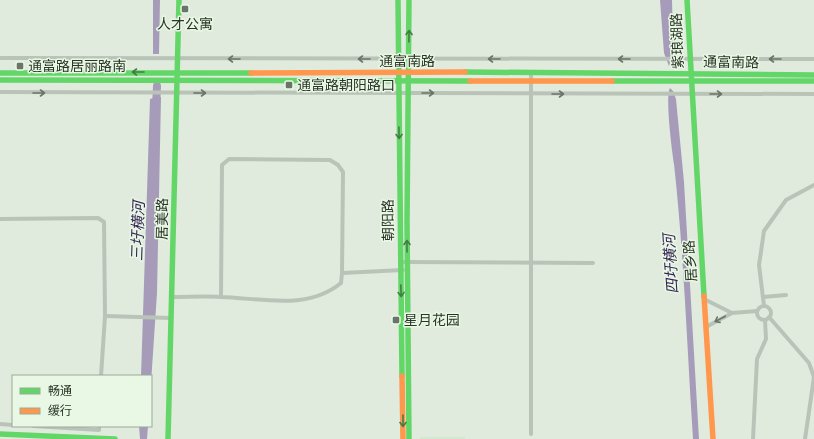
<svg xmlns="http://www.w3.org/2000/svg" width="814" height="439" viewBox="0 0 814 439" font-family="Figtree,'Noto Sans SC',sans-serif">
<rect width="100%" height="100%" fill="#e0ebde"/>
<rect fill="#d1e9ce" x="420" y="437" width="45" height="2"/>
<g fill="#a69cba">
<polygon points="153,0 160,0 159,54 153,54"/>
<polygon points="660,0 672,0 673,40 671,64 669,66 664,53"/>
<path d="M670 88 673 91 676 99 684 182 699 439H693C687 347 684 255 674 164 672 151 665 97 670 88Z"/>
<polygon points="157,97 161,97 157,293 151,383 151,376 141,376 150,99"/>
<polygon points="139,426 148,426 147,439 140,439"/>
</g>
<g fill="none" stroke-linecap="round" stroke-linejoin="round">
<polyline stroke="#a69cba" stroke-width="8" points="156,107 157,86"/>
<g stroke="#bac3b8" stroke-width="4">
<polyline points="0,58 814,59"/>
<polyline points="531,72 531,434"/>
<polyline points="0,92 814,94"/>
<polyline points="0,219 98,218 104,222 105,316 101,376"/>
<polyline points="401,262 593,263"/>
<polyline points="342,273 403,270"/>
<path d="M172 297C188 297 205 296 221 297 261 298 307 311 341 283L342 273 343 172 338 165 330 160 229 159 222 165 221 297"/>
<polyline points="763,297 786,295"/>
<polyline points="704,299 732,313 706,327"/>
<polyline points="764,306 759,265 764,231 786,200 814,185"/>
<circle cx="764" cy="313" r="7"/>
<polyline points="732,313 757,311"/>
<polyline points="105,316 171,318"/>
<polyline points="769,317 809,363 814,377 805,439"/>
<polyline points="0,424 13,425"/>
<polyline points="33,426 99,430 99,426"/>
<polyline points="753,439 757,359 766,339 765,320"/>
</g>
<g stroke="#63d668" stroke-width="5.5">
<polyline points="398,0 402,376"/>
<polyline points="409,0 407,222 409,439"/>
<polyline points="687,0 704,296"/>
<polyline points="465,72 814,75"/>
<polyline points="0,73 251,73"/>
<polyline points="0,80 470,81"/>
<polyline points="612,81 814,81"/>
<polyline points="0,434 115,439"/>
<polyline points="168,439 179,0"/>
</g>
<g stroke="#ff974d" stroke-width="5.5">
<polyline points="251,73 465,72"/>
<polyline points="470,81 612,81"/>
<polyline points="704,296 713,439"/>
<polyline points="402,376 403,439"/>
</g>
</g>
<defs><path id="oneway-shaft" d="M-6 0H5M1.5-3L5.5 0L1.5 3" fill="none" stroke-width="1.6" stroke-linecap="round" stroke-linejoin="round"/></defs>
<g stroke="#447d44">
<use href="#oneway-shaft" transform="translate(409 36) rotate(-89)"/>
<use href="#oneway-shaft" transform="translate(138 72) rotate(180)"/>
<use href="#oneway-shaft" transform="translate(399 133) rotate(89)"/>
<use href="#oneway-shaft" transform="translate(407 246) rotate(-90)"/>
<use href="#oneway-shaft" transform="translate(401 291) rotate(88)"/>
<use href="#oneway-shaft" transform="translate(403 421) rotate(90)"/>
</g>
<g stroke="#6b7468">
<use href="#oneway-shaft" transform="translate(234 59) rotate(-180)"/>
<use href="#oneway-shaft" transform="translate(364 59) rotate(-180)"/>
<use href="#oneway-shaft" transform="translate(494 59) rotate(-180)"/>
<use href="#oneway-shaft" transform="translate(624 59) rotate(-180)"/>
<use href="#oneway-shaft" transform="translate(775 59) rotate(-180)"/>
<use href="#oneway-shaft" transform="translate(39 93)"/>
<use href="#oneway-shaft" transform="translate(200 93)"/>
<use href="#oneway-shaft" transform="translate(428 93)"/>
<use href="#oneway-shaft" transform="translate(558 94)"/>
<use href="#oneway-shaft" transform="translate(716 94)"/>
<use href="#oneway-shaft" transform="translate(720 319) rotate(152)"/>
</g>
<g fill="#6a7467" stroke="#e8f8e5" stroke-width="1.5">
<rect x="181" y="5" width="8" height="8" rx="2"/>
<rect x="16" y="62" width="8" height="8" rx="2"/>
<rect x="285" y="81" width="8" height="8" rx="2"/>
<rect x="392" y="316" width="8" height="8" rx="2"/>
</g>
<g text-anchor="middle" stroke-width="3" stroke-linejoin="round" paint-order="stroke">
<g font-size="14" fill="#2b3427" stroke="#e8f8e5" text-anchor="start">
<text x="185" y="29" text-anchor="middle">人才公寓</text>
<text x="28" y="71">通富路居丽路南</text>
<text x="297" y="90">通富路朝阳路口</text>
<text x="404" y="325">星月花园</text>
</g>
<g font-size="14" fill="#2b3427" stroke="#e8f8e5">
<text transform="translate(677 41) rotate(-92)" y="5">紫琅湖路</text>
<text x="407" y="66">通富南路</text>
<text transform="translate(731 62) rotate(1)" y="5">通富南路</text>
<text transform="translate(162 219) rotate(-89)" y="5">居美路</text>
<text transform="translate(388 220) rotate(-91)" y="5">朝阳路</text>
<text transform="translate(690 261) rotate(-94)" y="5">居乡路</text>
</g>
<g font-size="15" font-style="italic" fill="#341f52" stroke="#e8f8e5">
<text transform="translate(138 231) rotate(-88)" y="5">三圩横河</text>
<text transform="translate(671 264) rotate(-94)" y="5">四圩横河</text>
</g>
</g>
<rect x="12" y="375" width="140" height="52" fill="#e8f8e5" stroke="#9caa99"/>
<rect x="20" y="388" width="20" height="6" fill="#63d668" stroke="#9caa99"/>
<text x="48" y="395" font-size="12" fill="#2b3427">畅通</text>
<rect x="20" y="408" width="20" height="6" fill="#ff974d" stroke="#9caa99"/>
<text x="48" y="415" font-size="12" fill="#2b3427">缓行</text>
</svg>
